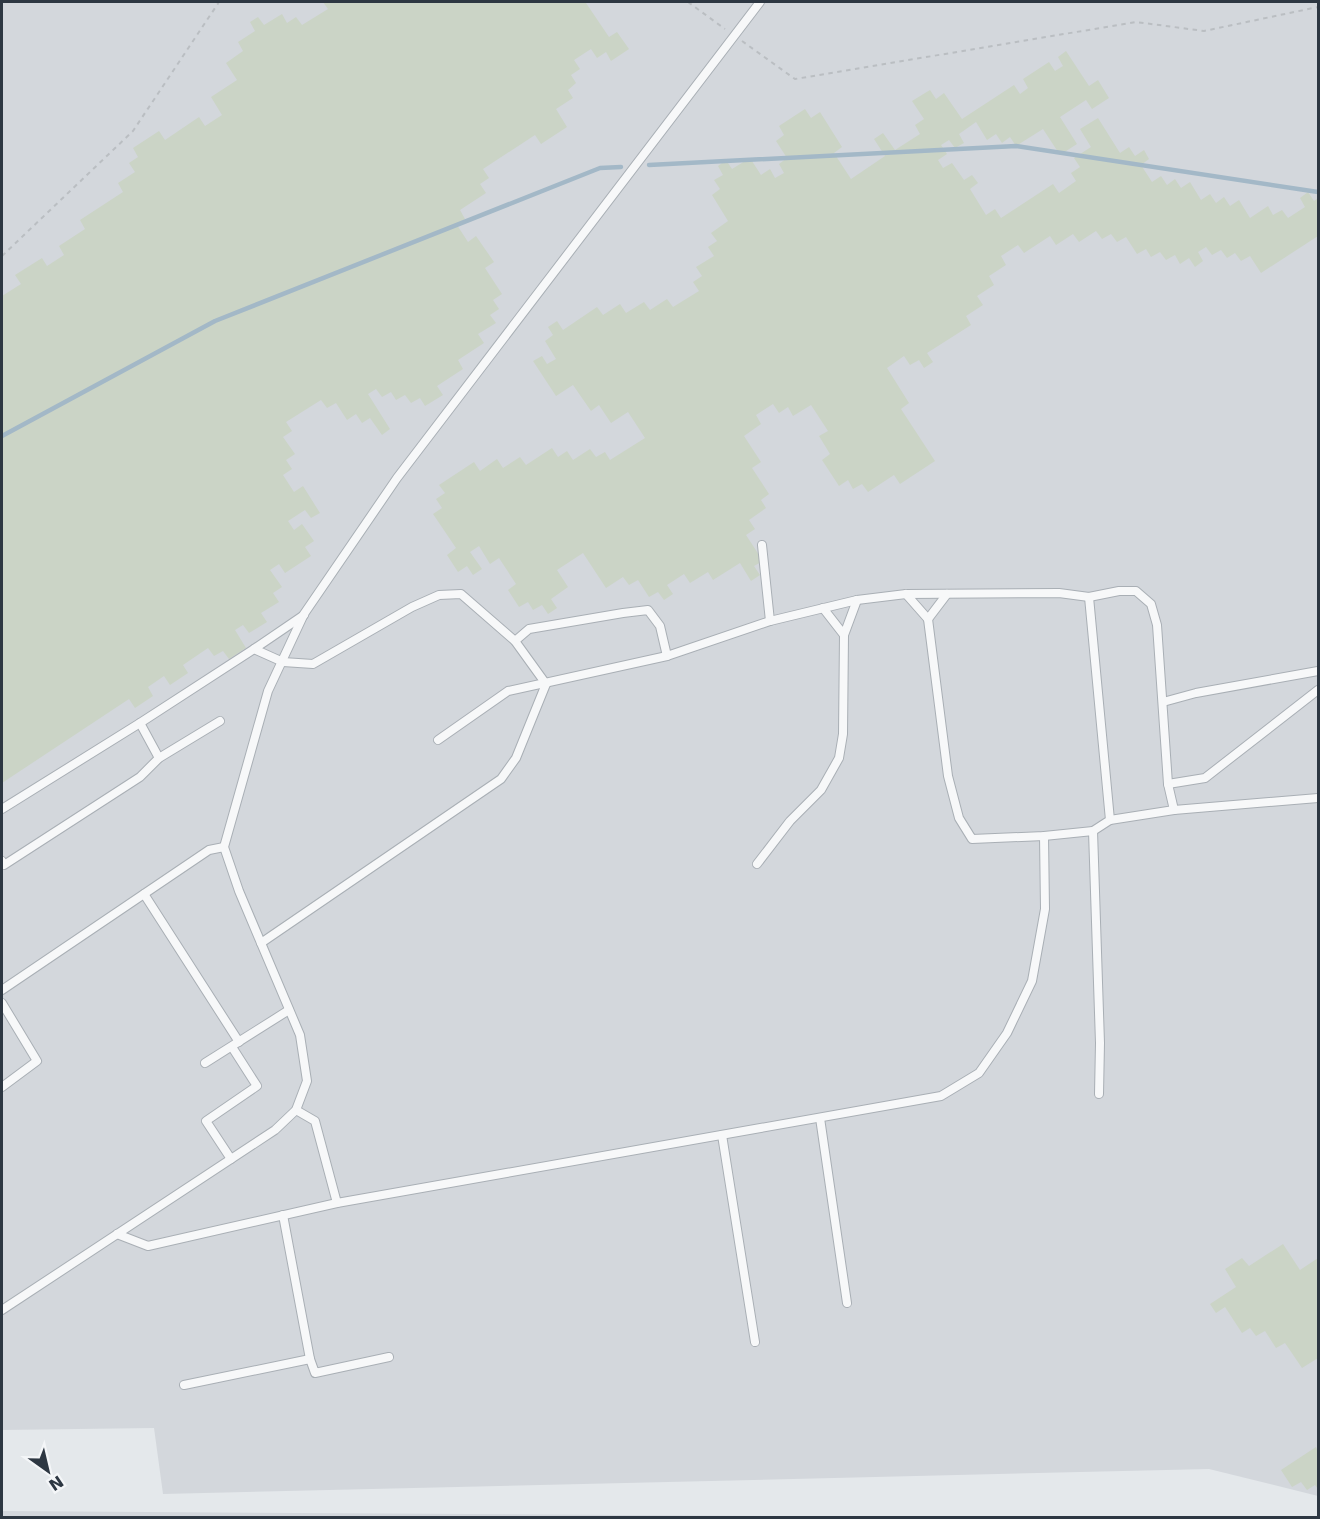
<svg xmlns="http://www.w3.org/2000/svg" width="1320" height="1519" viewBox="0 0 1320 1519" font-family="'DejaVu Sans',sans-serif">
<rect width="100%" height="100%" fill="#e4e8eb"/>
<g fill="#d3d7dc">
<polygon points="2,2 1318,2 1318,1496 1209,1469 163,1494 154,1428 2,1430"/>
<polygon points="2,1511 910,1517 2,1518"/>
</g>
<g fill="#cbd4c6">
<polygon points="323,2 588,2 586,3 609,37 617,32 629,49 611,61 606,52 597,58 591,49 574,60 580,69 571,75 576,83 568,90 573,98 556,109 567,127 541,144 535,135 483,169 489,178 480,184 486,193 460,210 465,219 457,225 468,242 476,236 494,262 485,268 502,294 493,300 499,309 490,315 496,323 478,334 484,343 458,360 463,369 437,386 443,395 425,406 420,398 411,403 405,395 396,400 391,392 382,397 376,389 368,394 390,429 382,435 370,418 362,423 356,414 347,420 336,403 327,408 321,400 286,422 292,431 283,437 295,454 286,460 292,469 283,475 294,492 303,486 320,513 311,518 305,510 288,521 294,530 302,524 314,541 305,547 311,556 285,573 279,564 270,570 282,587 273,593 279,602 261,613 267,622 249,633 243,625 235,630 246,648 229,659 223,651 214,656 208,648 183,665 188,673 170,685 164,676 148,687 153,696 135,708 129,699 2,783 2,296 21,284 15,275 42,258 47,266 64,255 59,246 85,229 80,220 123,192 118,183 135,172 129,163 138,157 133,148 159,131 165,140 199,117 205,126 222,115 211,97 237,80 226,63 243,51 238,42 255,31 250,22 258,17 264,25 282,14 287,23 296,17 302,25 328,9"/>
<polygon points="1066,51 1089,86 1098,80 1109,98 1092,109 1086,100 1060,117 1077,144 1060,155 1043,129 1016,146 1010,137 1002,143 996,134 987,140 976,122 959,134 964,143 955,148 949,140 941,145 947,154 938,160 943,168 952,163 964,180 972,175 978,183 970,189 986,215 995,209 1001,218 1053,184 1059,193 1076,181 1071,173 1080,167 1074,158 1091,147 1080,129 1098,118 1120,153 1129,147 1135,156 1144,150 1149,159 1141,165 1152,182 1161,176 1167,185 1175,179 1181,188 1190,182 1201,200 1210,194 1216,203 1224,197 1230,206 1239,200 1250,218 1268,206 1273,215 1282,210 1288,218 1305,207 1300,198 1308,192 1314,201 1318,198 1318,223 1317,224 1318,236 1261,273 1250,256 1241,261 1235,253 1227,258 1221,250 1212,255 1206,247 1198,252 1203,261 1195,267 1189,258 1180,264 1175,255 1166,260 1160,252 1151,257 1146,249 1137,254 1126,237 1117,242 1111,234 1102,239 1096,231 1079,242 1073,234 1056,245 1050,236 1024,253 1018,245 1001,256 1006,265 989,276 994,285 977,296 983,305 966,316 971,325 927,353 933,362 924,368 919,360 910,365 904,356 887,368 909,403 901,409 935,461 900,484 894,475 868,492 862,484 853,489 848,480 839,486 822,460 830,454 819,436 828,431 811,405 793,416 788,407 779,413 773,404 756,415 761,424 744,436 761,462 752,468 769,494 761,500 766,508 749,520 755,529 746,535 763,561 754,566 760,575 751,581 740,563 713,580 708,572 690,583 684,574 667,585 673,594 664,600 658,592 649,597 638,580 629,585 623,577 606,588 583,553 557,570 568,587 551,599 557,608 548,614 542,605 533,610 528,602 519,607 508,590 516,584 499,558 490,564 479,546 470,552 482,569 473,575 467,566 458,572 447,555 456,548 433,514 442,508 436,499 445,493 439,485 474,462 480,471 497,459 503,468 520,457 526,465 552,448 558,457 567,451 573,460 590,449 596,457 605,452 610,460 645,438 628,412 611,423 599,405 591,411 573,385 556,396 533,361 542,356 547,364 556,359 545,341 553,335 548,327 557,321 563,330 597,307 603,315 620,304 626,313 644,302 650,310 667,299 673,307 699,291 693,282 702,276 696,267 714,256 708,247 717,241 711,233 728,221 712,195 720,189 714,180 723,175 718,166 726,160 732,169 750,158 761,175 770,169 775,178 784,173 779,164 787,158 776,141 784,135 779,126 805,109 811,118 820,112 842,147 834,153 851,179 885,156 874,139 883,133 895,150 920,134 915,125 924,119 912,101 930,90 936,99 944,93 962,119 1014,85 1020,94 1028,88 1023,79 1049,62 1055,71 1063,66 1058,57"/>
<polygon points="1283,1244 1300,1270 1318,1258 1318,1358 1302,1368 1285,1343 1276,1348 1265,1331 1256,1336 1250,1328 1242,1333 1225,1307 1216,1313 1210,1304 1236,1287 1225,1269 1242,1258 1249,1266"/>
<polygon points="1316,1447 1318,1451 1318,1489 1315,1485 1307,1490 1301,1482 1292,1487 1281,1470"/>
</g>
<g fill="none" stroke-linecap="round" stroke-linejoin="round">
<g stroke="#a3b8c7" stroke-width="4.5">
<polyline points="649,165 1016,146 1318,192"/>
<polyline points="2,436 215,321 600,168 621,167"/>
</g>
<g stroke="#a9afb5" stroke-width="10">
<g id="service">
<polyline points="762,545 770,621"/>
<polyline points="906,594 928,619 947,594"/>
<polyline points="823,608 844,635 857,600"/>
<polyline points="304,615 254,649 283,662 313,664 412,607 439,595 461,594 515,641 546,684"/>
<polyline points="928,619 948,776 959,818 972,839 1044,836 1093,831 1110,820 1089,597"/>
<polyline points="515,641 529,629 623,613 648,610 660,626 667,656"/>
<polyline points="1163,702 1196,693 1318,671"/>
<polyline points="140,723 159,758"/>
<polyline points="438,740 508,691 667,656 770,621 857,600 906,594 1059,593 1089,597 1119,591 1136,591 1151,604 1157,625 1168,784 1174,810 1110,820"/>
<polyline points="1168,784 1205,778 1318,690"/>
<polyline points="2,809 140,723 254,649"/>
<polyline points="1174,810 1318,798"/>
<polyline points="1093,831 1100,1043 1099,1094"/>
<polyline points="2,861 4,865 140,777 159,758 220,721"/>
<polyline points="757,864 790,821 821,790 839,758 843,734 844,635"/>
<polyline points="144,894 239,1042"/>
<polyline points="261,943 501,779 516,758 546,684"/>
<polyline points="2,990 209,850 224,847"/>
<polyline points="2,1003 37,1061 2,1087"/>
<polyline points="205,1063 289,1010"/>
<polyline points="296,1110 315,1121 337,1203"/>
<polyline points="820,1118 847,1303"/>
<polyline points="722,1135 755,1342"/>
<polyline points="231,1159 206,1121 257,1086 232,1047"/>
<polyline points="283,1215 310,1359 315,1373 389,1357"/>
<polyline points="117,1234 148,1246 337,1203 941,1096 979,1073 1007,1033 1032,981 1045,909 1044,836"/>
<polyline points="2,1310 275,1130 296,1110 307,1081 300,1035 239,891 224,847 268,691 304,614 397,478 760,2"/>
<polyline points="184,1385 310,1359"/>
</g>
</g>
<g stroke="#babec2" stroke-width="2" stroke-dasharray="4.5 4.5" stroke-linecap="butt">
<polyline points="688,2 725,29"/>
<polyline points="742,41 795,79 1136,22 1204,31 1318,7"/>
<polyline points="2,256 133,131 219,2"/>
</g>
<use href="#service" stroke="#f7f8f9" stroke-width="8"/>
</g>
<rect width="1320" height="1519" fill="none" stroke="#2d3742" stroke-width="6"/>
<g transform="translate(48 1471) rotate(146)" stroke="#f4f6f8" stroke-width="4.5" paint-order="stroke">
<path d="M0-4.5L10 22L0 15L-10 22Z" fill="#2d3742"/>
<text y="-9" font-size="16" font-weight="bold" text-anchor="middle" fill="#2d3742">N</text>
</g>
</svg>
